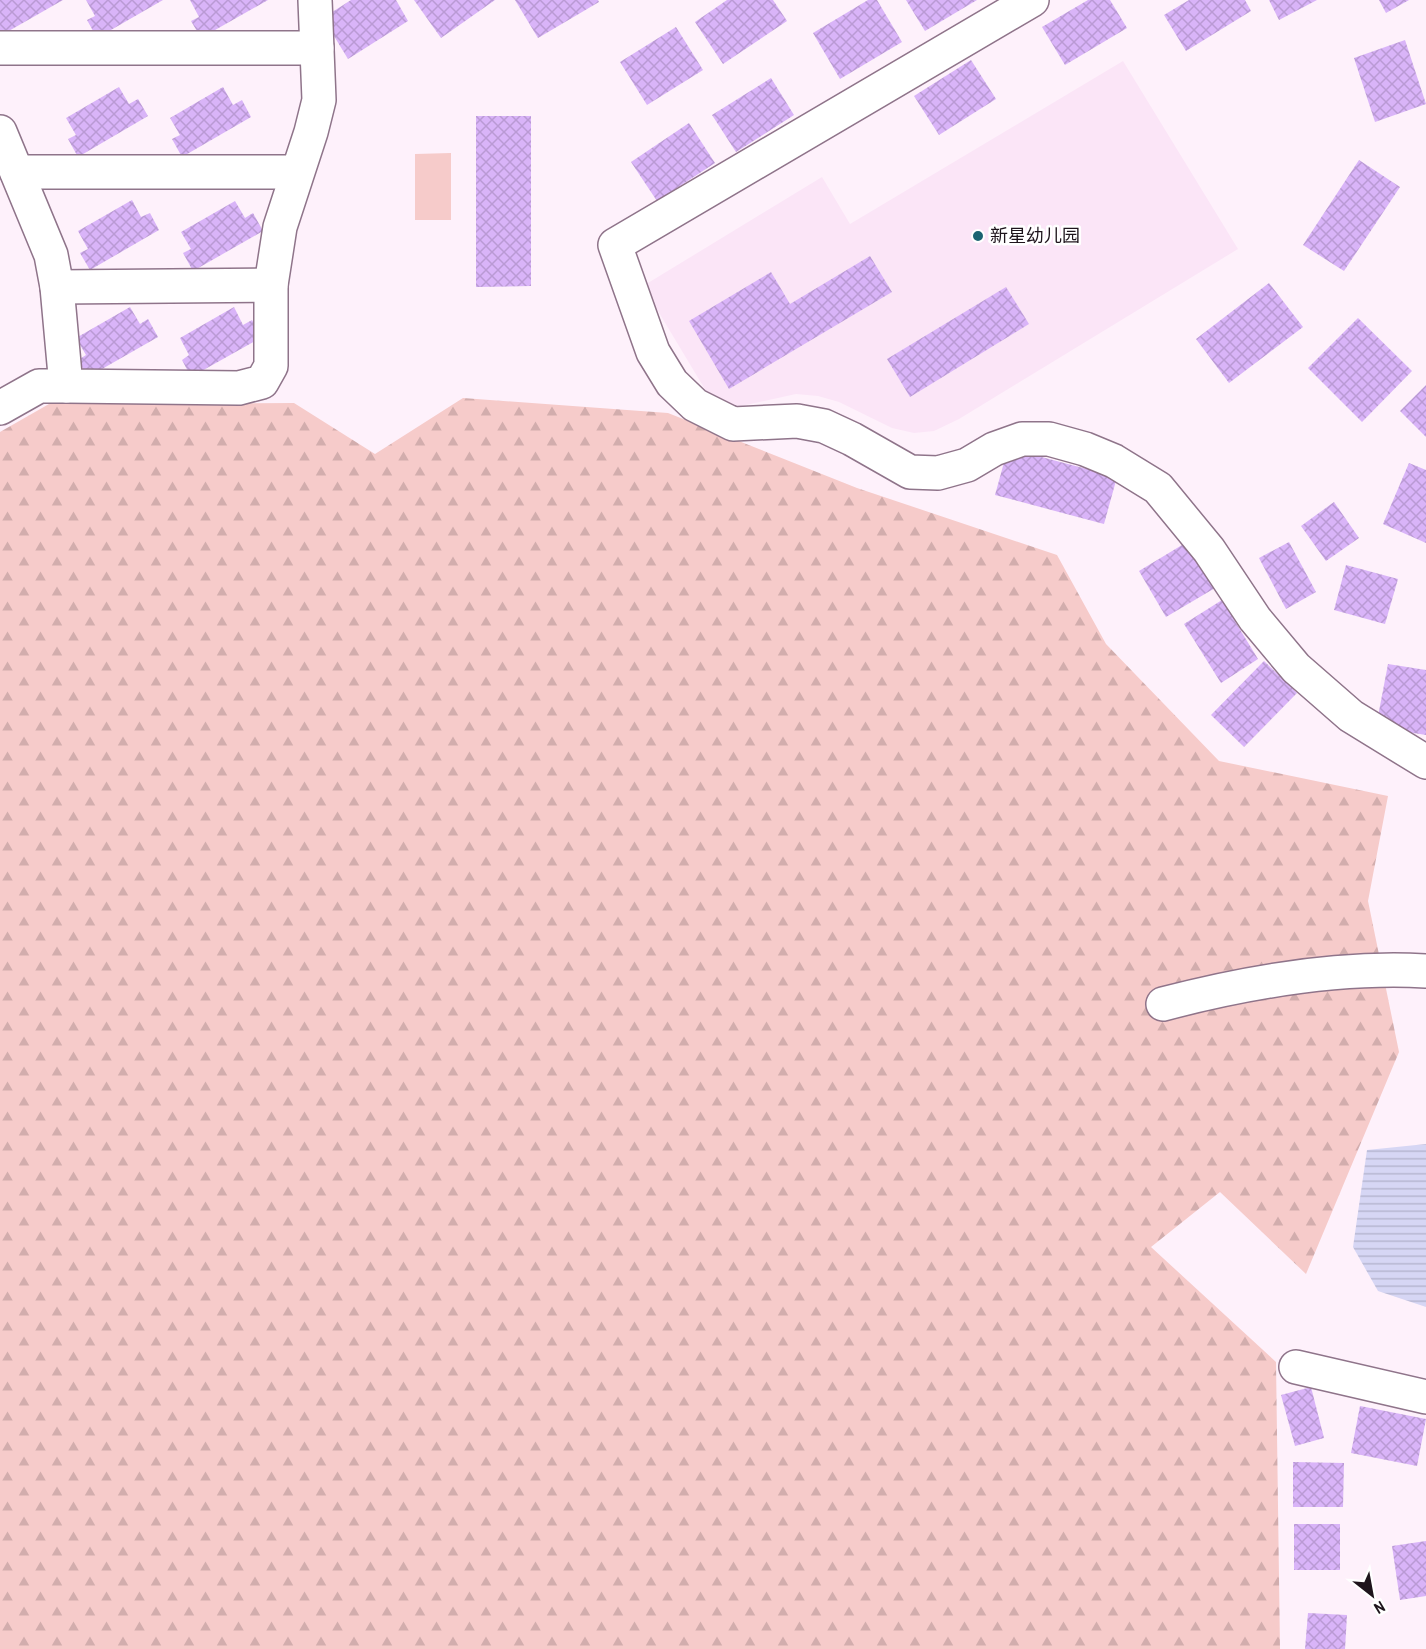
<svg xmlns="http://www.w3.org/2000/svg" width="1426" height="1649" viewBox="0 0 1426 1649" font-family="'Archivo Narrow','Noto Sans SC',sans-serif">
<defs>
<pattern id="forest-firs" width="22" height="20" patternUnits="userSpaceOnUse" patternTransform="scale(1.5)"><rect width="22" height="20" fill="#f6cbca"/><path d="M5 1l3.5 6h-7zM16 11l3.5 6h-7z" fill="#d2adad"/></pattern>
<pattern id="water-rules" width="6" height="5" patternUnits="userSpaceOnUse" patternTransform="scale(1.5)"><rect width="6" height="5" fill="#d6d6f4"/><path d="M0 2.5h6" fill="none" stroke="#b7b7d1"/></pattern>
<pattern id="building-cross-hatch" width="8" height="8" patternUnits="userSpaceOnUse" patternTransform="scale(1.5)"><rect width="8" height="8" fill="#d9b4f8"/><path d="M0 0l8 8M0 8l8-8" fill="none" stroke="#ba9ad4"/></pattern>
</defs>
<rect width="100%" height="100%" fill="#fef1fb"/>
<polygon fill="#fbe5f7" points="1123,61 1238,249 959,419 934,431 914,433 892,428 839,402 818,396 796,394 718,411 643,286 822,177 850,224"/>
<polygon fill="url(#forest-firs)" points="463,398 668,413 857,488 1057,555 1106,644 1219,761 1388,796 1368,901 1399,1052 1306,1274 1220,1192 1151,1247 1276,1362 1280,1649 0,1649 0,432 49,404 294,403 375,454"/>
<polygon fill="#f6cbca" points="451,153 451,220 415,220 415,154"/>
<polygon fill="url(#water-rules)" points="1426,1144 1426,1307 1378,1291 1353,1247 1367,1150"/>
<g fill="url(#building-cross-hatch)">
<polygon points="0,0 63,0 0,36"/>
<polygon points="86,0 163,0 97,38 87,20 95,16"/>
<polygon points="190,0 268,0 201,38 191,21 199,17"/>
<polygon points="351,0 396,0 408,21 348,59 323,18"/>
<polygon points="414,0 495,0 441,38"/>
<polygon points="515,0 598,0 599,2 538,38"/>
<polygon points="727,0 773,0 787,21 723,64 695,22"/>
<polygon points="868,0 877,0 902,42 840,79 813,33"/>
<polygon points="906,0 977,0 925,31"/>
<polygon points="1088,0 1110,0 1127,28 1065,65 1042,27"/>
<polygon points="1189,0 1245,0 1251,11 1186,51 1164,15"/>
<polygon points="1269,0 1317,0 1279,20"/>
<polygon points="1379,0 1409,0 1386,13"/>
<polygon points="676,27 703,70 647,105 620,62"/>
<polygon points="1405,40 1426,104 1375,122 1354,58"/>
<polygon points="971,60 996,99 939,135 914,96"/>
<polygon points="771,78 794,115 736,152 712,115"/>
<polygon points="119,87 129,104 138,99 148,116 78,157 68,139 76,135 66,118"/>
<polygon points="223,87 233,105 242,100 251,117 182,157 172,139 180,135 170,118"/>
<polygon points="476,116 531,116 531,286 476,287"/>
<polygon points="689,123 715,163 657,201 631,162"/>
<polygon points="1359,160 1400,187 1344,271 1303,245"/>
<polygon points="132,200 141,217 150,213 159,230 90,270 80,253 88,249 78,231"/>
<polygon points="235,201 245,218 253,213 263,231 193,271 183,253 191,249 181,232"/>
<polygon points="870,256 892,292 729,389 689,321 771,272 790,304"/>
<polygon points="1269,283 1303,327 1229,383 1196,339"/>
<polygon points="1006,287 1029,324 910,397 887,359"/>
<polygon points="130,307 140,324 148,319 158,337 88,377 78,360 86,355 76,338"/>
<polygon points="234,307 243,325 252,320 262,337 191,377 182,360 189,355 180,338"/>
<polygon points="1358,318 1412,371 1362,422 1308,368"/>
<polygon points="1426,385 1426,437 1400,411"/>
<polygon points="1008,448 1117,477 1104,524 995,495"/>
<polygon points="1409,463 1426,470 1426,543 1383,524"/>
<polygon points="1334,502 1359,538 1326,561 1301,526"/>
<polygon points="1187,542 1215,588 1166,617 1139,571"/>
<polygon points="1289,542 1316,592 1286,609 1259,558"/>
<polygon points="1346,565 1398,579 1385,624 1334,610"/>
<polygon points="1222,600 1258,659 1221,683 1184,624"/>
<polygon points="1264,661 1297,693 1244,747 1211,715"/>
<polygon points="1388,664 1426,670 1426,735 1376,727"/>
<polygon points="1311,1387 1324,1438 1295,1446 1281,1395"/>
<polygon points="1360,1406 1426,1419 1417,1466 1351,1453"/>
<polygon points="1293,1462 1344,1463 1343,1507 1293,1507"/>
<rect x="1294" y="1524" width="46" height="46"/>
<polygon points="1426,1541 1426,1596 1400,1600 1392,1546"/>
<polygon points="1308,1613 1347,1615 1345,1649 1305,1649"/>
</g>
<g fill="none" stroke-linecap="round" stroke-linejoin="round">
<g stroke="#8f748a" stroke-width="36">
<g id="minor">
<polyline points="1032,0 615,245 653,352 672,383 695,405 733,424 797,421 824,426 852,439 910,472 938,473 967,465 994,449 1022,439 1049,439 1085,449 1114,461 1158,488 1209,550 1255,619 1296,668 1351,716 1426,762"/>
<polyline points="0,48 317,48"/>
<polyline points="0,132 51,255 57,287 66,386 239,388 262,382 271,366 271,285 280,227 311,132 319,100 315,0"/>
<polyline points="17,172 297,172"/>
<polyline points="57,287 271,285"/>
<polyline points="0,408 39,386 66,386"/>
<path d="M1163 1004C1247 982 1339 966 1426 971"/>
<polyline points="1296,1367 1426,1397"/>
</g>
</g>
<use href="#minor" stroke="#fff" stroke-width="33"/>
</g>
<circle fill="#1b6372" stroke="#fff" stroke-width="2" cx="978" cy="236" r="6"/>
<g text-anchor="middle" stroke-width="5" stroke-linejoin="round" paint-order="stroke">
<g font-size="18" fill="#1e141c" stroke="#fff" text-anchor="start">
<text x="990" y="242">新星幼儿园</text>
</g>
</g>
<g transform="translate(1372 1595) rotate(149)" stroke="#ffffff" stroke-width="4.5" paint-order="stroke">
<path d="M0-4.5L10 22L0 15L-10 22Z" fill="#1e141c"/>
<text y="-9" font-size="16" font-weight="bold" text-anchor="middle" fill="#1e141c">N</text>
</g>
</svg>
